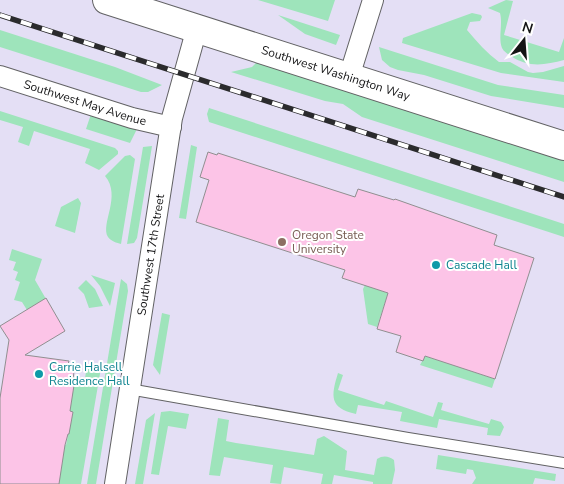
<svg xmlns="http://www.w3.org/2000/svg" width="564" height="484" viewBox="0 0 564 484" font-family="'Nunito Sans',sans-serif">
<rect width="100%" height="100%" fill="#ececee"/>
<rect fill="#e4dff5" x="0" y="0" width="564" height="484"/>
<g fill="#9ee4bb">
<polygon points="258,0 335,0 328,21"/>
<path d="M506 0 513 1 504 35 559 52 564 38V60C545 65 528 68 511 56 508 54 504 52 502 48 498 38 503 24 500 13L488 8Z"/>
<path d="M472 13 481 15 482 17 480 21 470 22 467 30C477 42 487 53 499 62H510L528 72 533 73 543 72 564 66V82L501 73 402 43 403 38Z"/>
<polygon points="278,15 340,35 336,45 305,34"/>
<polygon points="0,30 115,67 162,85 148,92 141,92 0,47"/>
<polygon points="379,47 498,85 564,95 564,108 491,96 424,75 398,70 390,67 382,60"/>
<polygon points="260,59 564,159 564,182 362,117 343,104 325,101 231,72 252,67"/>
<polygon points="209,108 564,224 564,237 209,122 207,114"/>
<polygon points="0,111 115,148 118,151 118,154 99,170 85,163 90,149 34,131 29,146 18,142 23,127 0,120"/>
<polygon points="91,114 137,129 130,143 86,129"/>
<polygon points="191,145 197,147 186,219 179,218"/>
<polygon points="152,146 137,238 134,243 127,244 143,147"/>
<path d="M130 155 135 159 121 244C117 243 111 241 108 237 100 224 122 196 105 176L125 156Z"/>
<polygon points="78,198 81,203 75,233 55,226 61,207"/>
<polygon points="12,249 42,259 35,280 46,299 27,310 22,302 14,300 20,282 15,280 18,272 13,270 16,262 9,260"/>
<polygon points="91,275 115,283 110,306 100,286"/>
<polygon points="121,279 127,284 128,291 96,484 87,484"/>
<polygon points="86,280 95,289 103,306 89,308 84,294 78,288"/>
<polygon points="365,285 388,293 377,327 368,324 363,289"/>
<polygon points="162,313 170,315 160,375 153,365"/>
<polygon points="425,356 495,379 492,388 420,365"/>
<polygon points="87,366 101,368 81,484 57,484 55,443 66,445 73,412 60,410 73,392 75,379 73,379 73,377 85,378"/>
<path d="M338 373 343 375 338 390 384 405 386 401 433 417 438 402 443 403 441 410 489 424 491 419 501 422 504 427 500 436 487 435 488 428 439 419 437 428 400 421 402 412 358 405 356 414C329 408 331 396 338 373Z"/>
<polygon points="170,411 189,414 186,429 168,426 159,475 151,474 161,412"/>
<polygon points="155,413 143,484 135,484 146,420"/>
<path d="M218 418 229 420 226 441 236 443 314 455 317 439 324 436 347 451 345 470 374 475 377 459C383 455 389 456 394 460L395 470 392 484H373V482L334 475 332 484H321L323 474 284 467 281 484 270 483 273 465 224 457 220 476 209 475Z"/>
<polygon points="438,455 556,474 555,481 535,478 533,484 472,484 476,478 473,470 467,469 466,474 436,469"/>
</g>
<g fill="#fcc4e7" stroke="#908f90">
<polygon points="208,152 217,155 218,153 355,197 358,189 394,200 395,199 497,235 494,245 534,258 495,379 425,356 423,361 396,352 401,336 377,329 388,293 342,278 345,270 196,222 209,180 200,177"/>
<polygon points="46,298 65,331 25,355 69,361 68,364 75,365 73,379 75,379 70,411 73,412 69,434 68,434 65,445 59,484 0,484 0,398 9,340 0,326"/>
</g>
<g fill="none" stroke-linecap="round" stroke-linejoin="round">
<g stroke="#626264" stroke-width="12">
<polyline id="lane" points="129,389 408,438 564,463"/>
</g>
<g stroke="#626264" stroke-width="22">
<g id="street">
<path id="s1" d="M0 76 132 118 171 127"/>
<polyline points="349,77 373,0"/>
<path id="s2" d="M115 484 172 118 197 28"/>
</g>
</g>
<g stroke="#626264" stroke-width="30">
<g id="secondary">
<path id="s3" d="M107 0 564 146"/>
</g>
</g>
<use href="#lane" stroke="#fff" stroke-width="10"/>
<use href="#street" stroke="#fff" stroke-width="20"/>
<use href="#secondary" stroke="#fff" stroke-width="28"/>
<g stroke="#2b2b2d" stroke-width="5.5">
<polyline id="rail" points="0,15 564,197"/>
</g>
<use href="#rail" stroke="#fff" stroke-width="4" stroke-dasharray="11" stroke-linecap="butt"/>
</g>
<circle fill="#8d6e63" stroke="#fff" stroke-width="2" cx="282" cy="242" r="5"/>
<g fill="#0f9aa8" stroke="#fff" stroke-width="2">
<circle cx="436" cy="265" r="5"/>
<circle cx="39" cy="374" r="5"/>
</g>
<g text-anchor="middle" stroke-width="4" stroke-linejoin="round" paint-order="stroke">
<g font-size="12" fill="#141415" stroke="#fff">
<text dy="4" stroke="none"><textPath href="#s3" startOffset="240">Southwest Washington Way</textPath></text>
<text dy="4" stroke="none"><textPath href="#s1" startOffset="89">Southwest May Avenue</textPath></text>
<text dy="4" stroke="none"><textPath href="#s2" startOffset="232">Southwest 17th Street</textPath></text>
</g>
<g font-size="12" fill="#785e54" stroke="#fff" text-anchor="start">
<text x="292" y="239">Oregon State<tspan x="292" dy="14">University</tspan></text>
</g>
<g font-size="12" fill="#0d838f" stroke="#fff" text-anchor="start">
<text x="446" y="269">Cascade Hall</text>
<text x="49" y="371">Carrie Halsell<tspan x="49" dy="14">Residence Hall</tspan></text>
</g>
</g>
<g transform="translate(524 40) rotate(17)" stroke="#ffffff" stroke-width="4" paint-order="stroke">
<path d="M0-4L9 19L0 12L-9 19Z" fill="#141415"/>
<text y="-8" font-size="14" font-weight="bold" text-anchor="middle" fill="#141415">N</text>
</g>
</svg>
